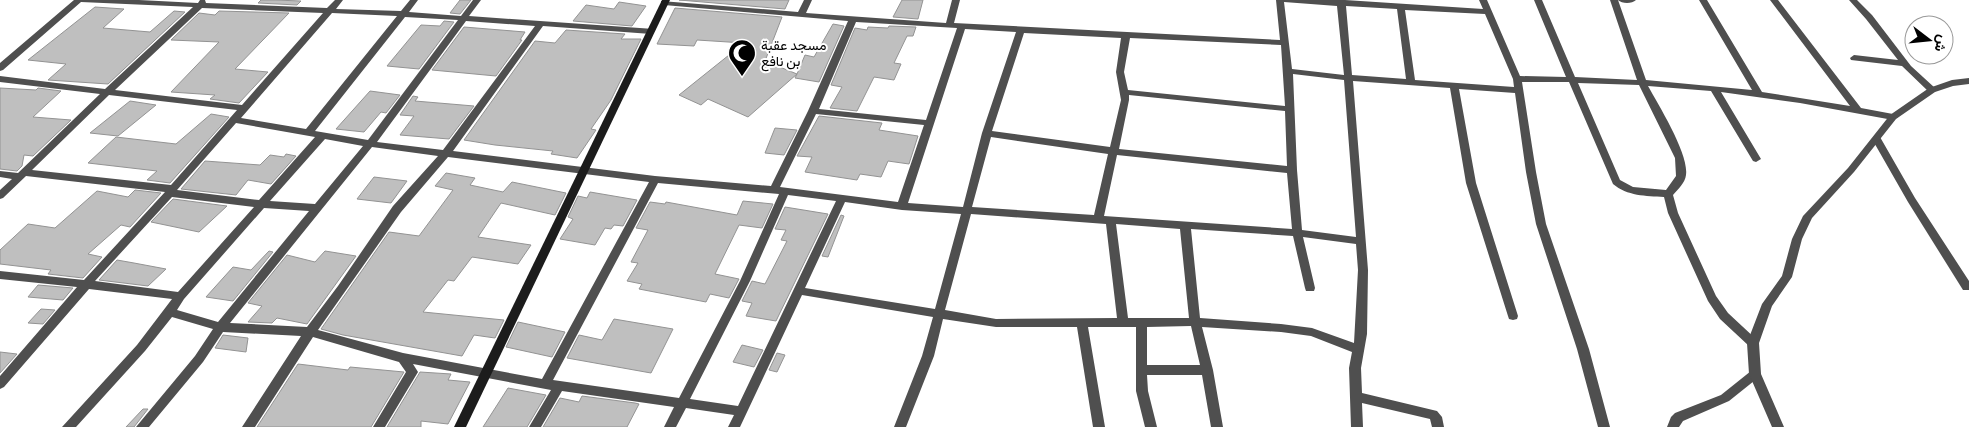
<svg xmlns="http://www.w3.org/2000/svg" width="1969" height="427" viewBox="0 0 1969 427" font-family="Manrope,Vazirmatn,sans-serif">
<rect width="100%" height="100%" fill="#fff"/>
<g fill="#bfbfbf" stroke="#939393">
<polygon points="261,0 275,0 301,1 297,5 258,3"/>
<polygon points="460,0 471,0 460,14 450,13"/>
<polygon points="679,0 789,0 785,9"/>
<polygon points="902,0 923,0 918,19 893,17"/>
<polygon points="619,2 646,6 632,26 573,21 586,5 614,9"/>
<polygon points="95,7 124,9 103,28 150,32 174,11 185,12 108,84 48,80 66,64 28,60"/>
<polygon points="675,8 782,17 765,61 797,74 805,55 814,57 833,24 844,26 819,82 795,78 797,74 748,117 708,99 701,105 679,95 744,43 697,40 694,46 657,44"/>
<polygon points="219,11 289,13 235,69 268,72 239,103 210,99 215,95 171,92 219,42 171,40 199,13 215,15"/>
<polygon points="444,21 454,22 419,69 387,66 421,25 440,26"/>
<polygon points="889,26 916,27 913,36 907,36 894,63 901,64 894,80 874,77 857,111 830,108 842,87 831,85 855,28 867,30 868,27 888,28"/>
<polygon points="464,27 525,32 520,40 522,40 496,76 432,70"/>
<polygon points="566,30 625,34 621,39 641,39 611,100 591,129 596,130 577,158 551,154 553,151 495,145 464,140 535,41 555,43"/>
<polygon points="0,88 36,90 38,88 61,91 33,117 71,120 33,156 24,155 22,166 17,171 0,169"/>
<polygon points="370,91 400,95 386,113 381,112 364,132 336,129"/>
<polygon points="413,96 418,97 415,101 474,106 449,139 400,135 414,116 400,115"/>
<polygon points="130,101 156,105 118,136 90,133"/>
<polygon points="211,114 229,117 170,183 147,180 157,171 88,163 116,137 176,144"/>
<polygon points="819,116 882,123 879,130 918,136 909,164 888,161 881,177 860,174 857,180 805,172 812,157 797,156"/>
<polygon points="775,128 797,130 784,155 765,153"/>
<polygon points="286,154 296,156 271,184 248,180 236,195 181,189 205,161 260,165 270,155 284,157"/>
<polygon points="446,173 475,178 470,185 503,192 512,182 566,193 555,215 501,203 478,237 531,245 518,264 472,257 454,281 448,280 423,312 504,320 495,338 474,335 462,356 343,335 321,329 389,232 419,236 453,190 435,186"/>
<polygon points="374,177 407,181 391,203 357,199"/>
<polygon points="135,190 161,193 130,227 121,225 88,254 102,257 83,278 48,274 51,270 0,264 0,250 28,224 55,228 97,191 128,197"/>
<polygon points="590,192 637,200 623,226 614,225 611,229 605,228 595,245 560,239 573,219 568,217 578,196 587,198"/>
<polygon points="173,199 227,206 199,232 151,222"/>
<polygon points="743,201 773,204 762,228 739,225 715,274 739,279 729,298 710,294 706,302 639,289 642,284 627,281 638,263 631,262 648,230 636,228 650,202 665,204 666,202 737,215"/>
<polygon points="785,207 828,214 776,321 746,316 752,303 742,301 752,281 765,284 787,241 781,240 786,230 775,229"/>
<polygon points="841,215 844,216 828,257 822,256"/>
<polygon points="269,251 273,252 233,301 206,297 233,267 251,270"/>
<polygon points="325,251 356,256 307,324 277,318 272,323 248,322 262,306 248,303 287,255 315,262"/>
<polygon points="117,260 134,263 166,269 148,286 99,280"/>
<polygon points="38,285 73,288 63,300 28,297"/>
<polygon points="41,309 55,310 43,324 28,323"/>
<polygon points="614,319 673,329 651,373 567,358 579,335 602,340"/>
<polygon points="518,322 565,332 552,357 506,347"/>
<polygon points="223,335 248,338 246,352 215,348"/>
<polygon points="742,345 763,350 754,367 733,362"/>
<polygon points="0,352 17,354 0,373"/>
<polygon points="777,353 785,355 777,372 769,370"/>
<polygon points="298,364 348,370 350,367 404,372 371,427 257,427"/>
<polygon points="420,372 451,374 448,380 470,382 448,424 421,421 421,427 387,427"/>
<polygon points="508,388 546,395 527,427 483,427"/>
<polygon points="582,396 635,403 639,404 627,427 543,427 560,398 579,402"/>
<polygon points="143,409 148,409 134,427 126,427"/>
</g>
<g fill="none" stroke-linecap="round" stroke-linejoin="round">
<g fill="#4f4f4f" fill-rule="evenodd">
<path d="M74 0H139L198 3 200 0H205L206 3 327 8 335 0H343L336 9 401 11 410 0H418L409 12 461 16 473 0H481L469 16 654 29 655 31 651 34 543 26 453 151 655 176 771 186 808 111 848 21 664 5H661V1L798 12 804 0H812L806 13 946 23 952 0H960L954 23 1280 40 1276 0H1345L1483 9 1479 0H1487L1520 76 1566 77 1534 0H1542L1575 77 1637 80 1610 0H1636C1632 4 1622 4 1618 0L1646 80 1752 90 1699 0H1707L1762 92 1850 106 1770 0H1778L1861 108 1893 114 1898 117 1893 120 1800 103 1721 92 1761 159 1756 162 1753 161 1711 91 1648 86C1659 106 1689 154 1686 175 1685 183 1678 189 1673 195L1678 213 1716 296 1728 313 1757 340 1759 343 1757 346 1753 347 1749 346 1720 319 1708 301 1668 213 1664 197C1646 196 1627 196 1613 184L1569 82H1522L1536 172 1546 224 1589 349 1610 427H1598L1577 349 1536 224 1526 172 1515 93 1459 89 1476 183 1518 316 1517 319 1513 320 1509 319 1508 316 1466 183 1450 88 1353 81 1368 270 1367 334 1361 368 1362 393 1437 411 1442 417 1444 427H1432L1430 419 1362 403 1363 427H1351L1349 368 1352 352 1311 336 1281 332 1202 327 1213 370 1223 427H1211L1202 375H1147L1148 391 1157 427H1145L1136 391V327H1088L1105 427H1093L1077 327H996L943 319 934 356 906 427H894L922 356 933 317 802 295 740 427H728L734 415 686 408 676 427H664L674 407 562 391 541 427H529L551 390 413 364 418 372 385 427H373L406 372 399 362 313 337 255 427H242L301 336 223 332 203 362 149 427H136L195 356 213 329 172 317 145 351 76 427H62L137 345 172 299 89 289 4 387 0 389V376L77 287 0 279V271L84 280 165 192 26 176 3 198 0 199V190L12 179 0 177V171L18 173 100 94 0 82V76L105 89 193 7 81 2 3 70 0 71V63ZM1284 2 1337 6 1344 75 1292 69ZM1346 6 1397 9 1406 79 1352 75ZM202 8 323 13 242 105 115 90ZM1405 10 1485 14 1513 79 1514 87 1415 80ZM332 13 397 16 306 129 241 118ZM405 17 458 20 368 140 315 131ZM466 21 535 26 443 150 377 142ZM856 22 957 28 926 120 819 109ZM965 29 1016 32 982 133 963 207 908 203ZM1024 33 1121 38 1116 72 1121 100 1110 147 992 131ZM1130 38 1281 45 1285 106 1128 90 1124 72ZM1293 74 1344 80 1356 237 1302 230 1297 170ZM1578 83 1639 85 1675 158 1676 176 1666 190 1633 187 1620 180ZM109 95 237 110 171 185 32 170ZM1129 95 1285 111 1287 166 1119 149 1129 100ZM816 114 924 125 898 202 780 187ZM236 123 315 137 259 200 177 190ZM991 137 1108 154 1094 215 972 207ZM325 139 363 146 315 204 270 201ZM372 147 438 156 393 206 338 286 307 327 230 323ZM1117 155 1287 173 1292 229 1104 216ZM448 157 649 182 542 379 403 353 318 330 401 212ZM658 183 779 194 740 281 679 398 553 380ZM788 195 836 201 738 406 690 399 750 281ZM172 197 254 207 178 292 95 281ZM845 202 902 210 961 214 935 309 805 288ZM264 208 309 211 218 322 177 310 184 299ZM971 214 1106 224 1117 318 996 319 945 310ZM1116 224 1180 229 1189 318H1128ZM1191 229 1293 236 1305 288 1306 291H1314L1315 288 1303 237 1356 244 1358 270 1354 343 1312 328 1281 324 1200 318ZM1191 326 1200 365H1147V327Z"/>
<polygon points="1849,0 1857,0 1872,15 1911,66 1935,88 1936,90 1935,92 1929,92 1902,66 1851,60 1850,58 1854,55 1898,60 1866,19"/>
<polygon points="1877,136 1880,137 1915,198 1969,281 1969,290 1963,290 1908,202 1872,139"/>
<polygon points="1755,369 1759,371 1761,374 1759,377 1729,401 1683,421 1679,427 1667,427 1671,417 1675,413 1721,395 1751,371"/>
</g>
<polygon fill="#4f4f4f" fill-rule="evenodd" points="1969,78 1969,84 1953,86 1935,92 1896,119 1854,172 1812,218 1802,239 1792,277 1772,306 1759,343 1761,374 1784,427 1772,427 1749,374 1747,343 1762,304 1782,276 1792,239 1803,216 1848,168 1890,115 1929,88 1952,80"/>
<polygon fill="#1c1c1c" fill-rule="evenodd" points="662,0 670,0 466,427 454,427"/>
</g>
<defs>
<g id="mosque-pin" transform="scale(1.4375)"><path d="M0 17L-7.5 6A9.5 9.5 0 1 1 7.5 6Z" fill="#000" stroke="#fff"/><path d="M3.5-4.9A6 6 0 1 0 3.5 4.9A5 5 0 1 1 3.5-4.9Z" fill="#fff"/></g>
</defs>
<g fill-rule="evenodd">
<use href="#mosque-pin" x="742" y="53"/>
</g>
<g text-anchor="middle" stroke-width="4" stroke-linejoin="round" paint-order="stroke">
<g font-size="14" fill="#000" stroke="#fff" text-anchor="start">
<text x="761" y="50">مسجد عقبة<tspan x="761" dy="16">بن نافع</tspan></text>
</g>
</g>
<g transform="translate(1929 40) rotate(106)"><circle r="24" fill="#ffffff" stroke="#999999"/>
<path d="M0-4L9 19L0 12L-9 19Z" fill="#000000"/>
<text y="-8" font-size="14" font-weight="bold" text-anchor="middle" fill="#000000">ش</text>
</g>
</svg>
